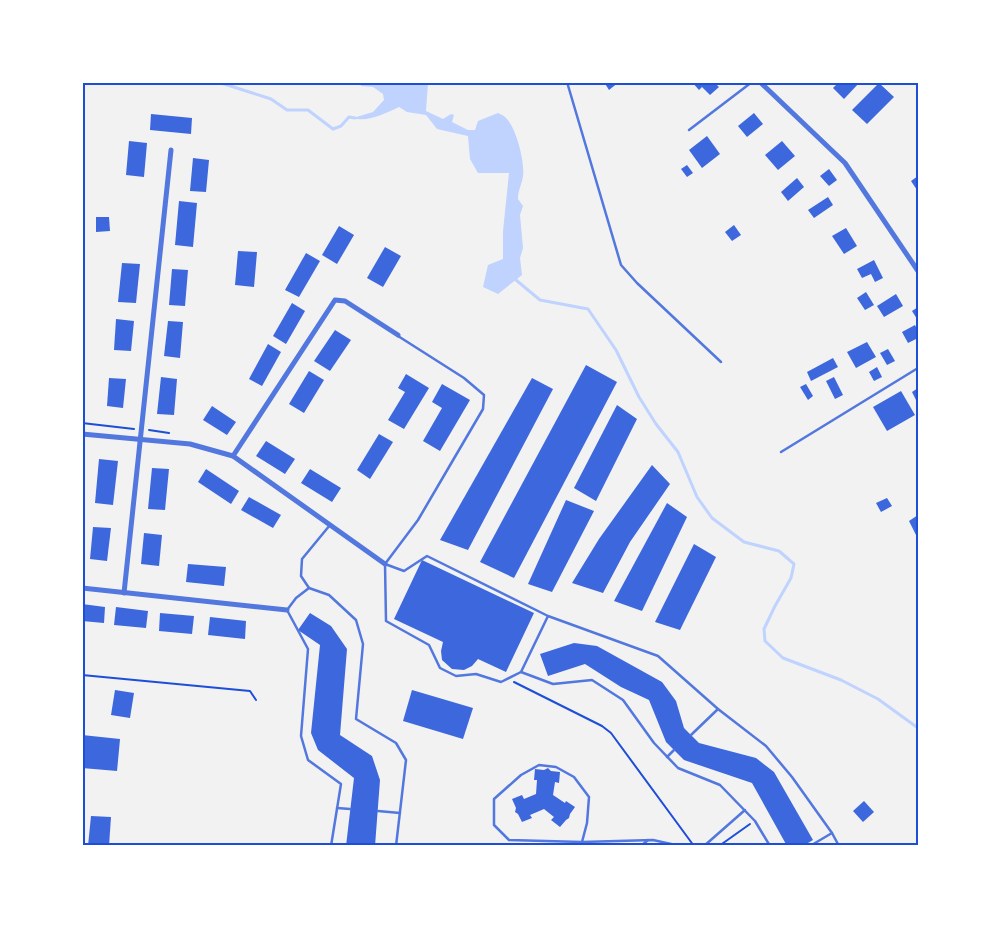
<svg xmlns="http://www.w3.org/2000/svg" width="1001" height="928" viewBox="0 0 1001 928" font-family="Overpass,sans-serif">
<rect width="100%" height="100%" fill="#f2f2f2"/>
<path fill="#bfd3fe" d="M361 82 428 83 426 111 443 119 451 114 454 115 452 122 468 130H475L478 121 498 113C500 114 503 115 505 117 516 126 525 162 523 176 522 184 518 190 518 199L523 206 520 215 523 248 520 258 522 275 498 294 483 287 488 265 503 259V231L509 173H478L470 159 468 136 437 129 426 115 407 112 399 107C386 113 367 123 353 118L373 112 384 100 383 94 373 87 361 86Z"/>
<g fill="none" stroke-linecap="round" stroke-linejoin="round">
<g stroke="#bfd3fe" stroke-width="3">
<polyline points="218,82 271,99 287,110 308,110 333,129 341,126 349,117 355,118"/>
<polyline points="516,277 516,280 540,300 588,309 616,350 639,397 656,424 678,452 697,497 712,518 744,542 779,551 794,564 791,578 775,606 764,629 765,641 783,658 841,680 878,699 918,728"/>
</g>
</g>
<g fill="#3d67dc">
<polygon points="604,82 619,82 609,90"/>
<polygon points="692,82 714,82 719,87 710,95 702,87 699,90"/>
<polygon points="839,82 860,82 844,99 833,88"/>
<polygon points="879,83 894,97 867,124 852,110"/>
<polygon points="754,113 763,124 747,137 738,126"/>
<polygon points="151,114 192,118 191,134 150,130"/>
<polygon points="707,136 720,154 702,168 689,150"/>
<polygon points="129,141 147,143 144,177 126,175"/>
<polygon points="782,141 795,156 778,170 765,155"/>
<polygon points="193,158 209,160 206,192 190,191"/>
<polygon points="687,165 693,173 687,177 681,169"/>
<polygon points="829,169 837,180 829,186 820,176"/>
<polygon points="918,176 918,189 917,190 911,181"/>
<polygon points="797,178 804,187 788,201 781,192"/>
<polygon points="828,197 833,205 814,218 808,210"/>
<polygon points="179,201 197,203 193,247 175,245"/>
<polygon points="96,217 109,217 110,231 96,232"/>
<polygon points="734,225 741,235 732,241 725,232"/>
<polygon points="339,226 354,235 337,264 322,255"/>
<polygon points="846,228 857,246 844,254 832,236"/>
<polygon points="385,247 401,256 383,287 367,278"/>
<polygon points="238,251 257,252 254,287 235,285"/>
<polygon points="306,253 320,261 299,297 285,290"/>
<polygon points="874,260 883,278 875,282 871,274 862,278 857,269"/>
<polygon points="122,263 140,264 136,303 118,302"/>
<polygon points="172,269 188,270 185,306 169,305"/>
<polygon points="866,292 874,305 865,310 857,298"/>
<polygon points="896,294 903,306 884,317 877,306"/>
<polygon points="292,303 305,311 286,344 273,336"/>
<polygon points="918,307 918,318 917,319 912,311"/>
<polygon points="116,319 134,321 131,351 114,350"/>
<polygon points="168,321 183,322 180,358 164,356"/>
<polygon points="915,325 918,331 918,338 908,343 902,332"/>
<polygon points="335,330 351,340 330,371 314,361"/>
<polygon points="867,342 876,357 856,368 847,352"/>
<polygon points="268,344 281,352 262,386 249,379"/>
<polygon points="888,349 895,361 887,365 880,353"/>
<polygon points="833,358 838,367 811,381 807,372"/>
<polygon points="586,365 617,382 514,578 480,562"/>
<polygon points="877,367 882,377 874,381 869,372"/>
<polygon points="309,371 324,380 304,413 289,404"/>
<polygon points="406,374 429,388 404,429 388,420 405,392 398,388"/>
<polygon points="161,377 177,379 174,415 157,414"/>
<polygon points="834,377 843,395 835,399 826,381"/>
<polygon points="109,378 126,379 123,408 107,406"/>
<polygon points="532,378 553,389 468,550 440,540"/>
<polygon points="442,384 470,400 440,451 423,441 442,408 432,402"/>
<polygon points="806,384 813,396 808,400 800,387"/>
<polygon points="918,388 918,404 912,392"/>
<polygon points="901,391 915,415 887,431 873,407"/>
<polygon points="617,405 637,419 596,501 574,488"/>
<polygon points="212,406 236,422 227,435 203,420"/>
<polygon points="379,434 393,442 370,479 357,470"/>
<polygon points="266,441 295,459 285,474 256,456"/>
<polygon points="99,459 118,461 113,505 95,503"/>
<polygon points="652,465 670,484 630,542 603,593 572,583 599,539"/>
<polygon points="152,468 169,469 165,510 148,509"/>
<polygon points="206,469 239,491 231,504 198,482"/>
<polygon points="310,469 341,488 332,502 301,483"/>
<polygon points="249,497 281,515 273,528 241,510"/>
<polygon points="887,498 892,506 881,512 876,503"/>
<polygon points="566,500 594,511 552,592 528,584"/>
<polygon points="667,503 687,517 642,611 614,601"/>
<polygon points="918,515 918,536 917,537 909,521"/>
<polygon points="93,527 111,528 107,561 90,559"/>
<polygon points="144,533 162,535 159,566 141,564"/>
<polygon points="694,544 716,557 680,630 655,622"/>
<polygon points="422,560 534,613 506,672 478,659 472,666 464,670 452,669 442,660 441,651 443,642 394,619"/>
<polygon points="188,564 226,567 224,586 186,582"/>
<polygon points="82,604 105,607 104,623 82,621"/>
<polygon points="116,607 148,611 146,628 114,625"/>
<polygon points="160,613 194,616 192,634 159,631"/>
<polygon points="310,613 331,626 347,649 340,735 372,756 380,780 375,846 346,846 354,778 318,750 311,733 320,645 298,630"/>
<polygon points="210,617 246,621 245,639 208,635"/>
<polygon points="574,643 597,646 662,682 676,701 684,728 699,743 756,758 774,772 813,840 803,846 787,846 752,783 684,760 666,742 649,700 621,687 585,664 548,676 540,654"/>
<polygon points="115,690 134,693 130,718 111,715"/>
<polygon points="412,690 473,708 463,739 403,721"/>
<polygon points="82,735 120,739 117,771 82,768"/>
<polygon points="548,768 551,771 560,772 559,783 555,782 553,795 565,803 566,801 575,807 570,814 569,818 566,820 560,827 551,820 554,817 544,809 530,815 532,818 522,822 518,814 515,812 516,808 512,799 522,795 524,799 536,794 537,780 534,780 535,769 544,770"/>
<polygon points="864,801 874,812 863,822 853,811"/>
<polygon points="91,816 111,817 109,846 88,846"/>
</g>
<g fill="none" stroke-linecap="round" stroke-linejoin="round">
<g stroke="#1d4ed8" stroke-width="2">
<polyline points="82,423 134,429"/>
<polyline points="149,430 169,433"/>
<polyline points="82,675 250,691 256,700"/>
<polyline points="514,682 602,726 611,733 694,846"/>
<polyline points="719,846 750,824"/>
</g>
<g stroke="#5277de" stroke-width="2.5">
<polyline points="567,82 621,265 637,283 721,362"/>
<polyline points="689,130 752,82"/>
<polyline points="781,452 918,368"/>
<polyline points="385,564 418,520 449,467 483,409 484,395 464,378 398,336"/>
<polyline points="309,588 301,576 302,559 330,525"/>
<polyline points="548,616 521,672 501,682 476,674 456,676 440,668 429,645 386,621 385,564 404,571 427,556 548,616 658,656 718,709 766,746 792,777 832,833 839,846"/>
<polyline points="521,672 553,684 592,680 623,700 654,743 678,768 720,785 755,821 770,846"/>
<polyline points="691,735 718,709"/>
<polyline points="667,757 674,750"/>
<polyline points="337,808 350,809"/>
<polyline points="378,811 400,813"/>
<polyline points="582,842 587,823 589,797 574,777 556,767 539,765 521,775 494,799 494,825 509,840 582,842 653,840 680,846"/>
<polyline points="331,846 341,784 308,760 301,736 308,649 287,610 296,598 309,588 329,595 356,620 363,644 356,719 396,743 406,760 396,846"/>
<polyline points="641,846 648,840"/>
<polyline points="704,846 745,810"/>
<polyline points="810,846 832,833"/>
</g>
<g stroke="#5277de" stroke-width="5">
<polyline points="760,82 845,163 918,271"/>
<polyline points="82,434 190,444 233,456 385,564"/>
<polyline points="233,456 335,300 345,301 398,335"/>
<polyline points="82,588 287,610"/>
<polyline points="124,593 171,150"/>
</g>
</g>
<rect width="1001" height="928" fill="none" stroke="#ffffff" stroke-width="168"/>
<rect x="84" y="84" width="833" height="760" fill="none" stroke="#1d4ed8" stroke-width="2"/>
</svg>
